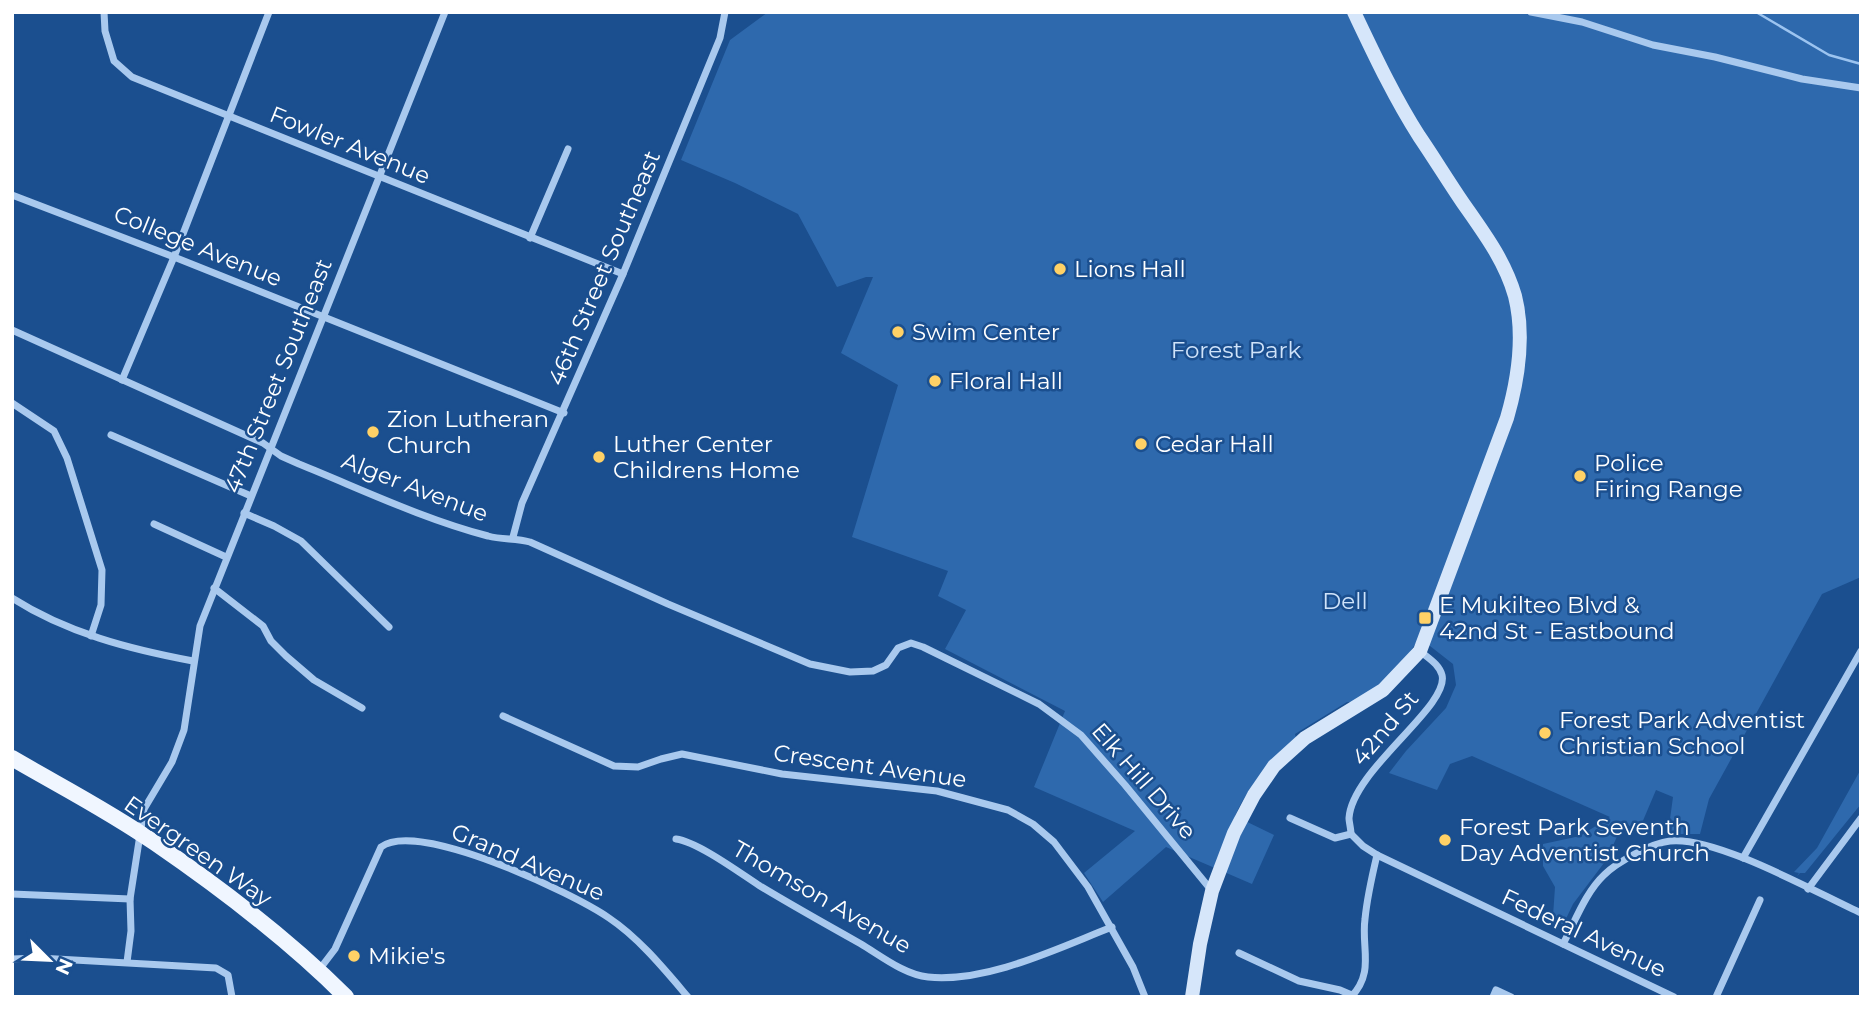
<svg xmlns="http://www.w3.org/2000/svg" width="1873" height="1009" viewBox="0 0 1873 1009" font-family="Montserrat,sans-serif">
<rect width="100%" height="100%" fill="#1b4f8f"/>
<g fill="#2e69ad">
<path d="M768 12H1861V577L1822 594 1709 799 1700 834H1668L1673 797 1656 790 1639 830 1623 823 1607 859 1573 904 1563 925 1553 916 1555 887 1543 866V844L1580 836 1610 817 1472 756 1450 764 1437 790 1389 773 1406 751 1446 708 1456 685 1453 664 1430 646 1416 643C1403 663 1374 705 1347 702L1295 734 1296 738C1271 762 1249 784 1235 816L1274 835 1252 884 1166 847 1103 902 1084 873 1135 831 1034 787 1065 711 945 649 966 610 938 596 948 571 852 537 898 385 841 353 873 277H866L837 287 798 214 735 183 681 160 730 40Z"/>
<polygon points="1861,769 1861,804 1805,873 1800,873 1797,876 1799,873 1794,872 1817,848"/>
</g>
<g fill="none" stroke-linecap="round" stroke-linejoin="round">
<polyline stroke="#9cc4f0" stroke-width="2.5" points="1756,12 1829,55 1861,64"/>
<g stroke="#a9c9ee" stroke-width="7">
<polyline points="104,12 105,31 114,61 132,77 623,274"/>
<polyline points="1531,12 1582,22 1653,45 1715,57 1802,79 1861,88"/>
<polyline points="12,195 174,257 564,413"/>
<polyline points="530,238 568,149"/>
<path d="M12 330 263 443 281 456 299 464C361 489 423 519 488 536 502 540 516 538 530 542L668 604 810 664 850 672 873 671 886 665 898 648 911 643 923 647 1039 704 1081 735 1125 785 1212 891"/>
<polyline points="122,380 174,257 269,12"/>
<polyline points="12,403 54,431 67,458 102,570 101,605 91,636"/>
<polyline points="111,435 251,496"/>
<polyline points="244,513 274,526 301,541 389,627"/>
<polyline points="154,524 226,557"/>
<polyline points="513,537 522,503 623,274 720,38 725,12"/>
<polyline points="214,588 263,626 271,641 286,656 314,680 362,708"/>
<path d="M12 598C67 633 129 649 193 661"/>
<polyline points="503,716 614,766 638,767 661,759 682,754 782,774 937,791 1008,810 1033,824 1054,842 1088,887 1133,967 1145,997"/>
<polyline points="1290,818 1335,838 1351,834"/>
<polyline points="1351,834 1363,846 1377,855 1674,997"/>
<path d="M1351 834C1351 829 1349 822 1349 818 1352 770 1450 706 1442 675 1439 664 1428 658 1420 651"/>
<path d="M676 839C698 842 740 873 760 886 793 906 827 925 861 944 881 956 905 975 928 977 987 983 1058 948 1112 927"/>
<polyline points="1743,858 1861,651"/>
<polyline points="1808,889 1861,818"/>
<polyline points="12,894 130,899"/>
<path d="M1563 944C1575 922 1585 893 1604 875 1617 862 1652 843 1670 841 1716 836 1817 893 1861 913"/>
<polyline points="1239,953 1299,981 1340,990 1354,996"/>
<polyline points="12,959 39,958 216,968 228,975 232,997"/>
<polyline points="127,962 131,931 130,899 144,809 172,762 184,730 200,626 445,12"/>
<path d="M319 970 335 949 381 847C417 819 573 893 609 918 639 938 665 970 688 997"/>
<path d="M1351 997C1375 972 1361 948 1365 919 1367 898 1372 876 1377 855"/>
<polyline points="1493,997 1496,990 1511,997"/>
<polyline points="1716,997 1760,900"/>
</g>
<path stroke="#d6e6fa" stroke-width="14" d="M1192 997 1200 944 1212 891 1234 833 1254 795 1274 766 1305 738 1383 690 1420 651 1507 418C1518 380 1525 336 1515 296 1505 261 1484 233 1463 203 1448 181 1434 158 1419 136 1394 97 1374 54 1354 12"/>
<path stroke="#f0f6ff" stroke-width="16" d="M12 758C60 786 109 811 155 843 222 889 288 939 346 997"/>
</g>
<g fill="#ffd166" stroke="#1b4f8f" stroke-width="2.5">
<circle cx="1060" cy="269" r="7"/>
<circle cx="898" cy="332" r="7"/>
<circle cx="935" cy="381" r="7"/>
<circle cx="373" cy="432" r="7"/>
<circle cx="1141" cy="444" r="7"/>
<circle cx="599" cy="457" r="7"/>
<circle cx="1580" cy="476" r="7"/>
<rect x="1418" y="611" width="14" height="14" rx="3.5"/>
<circle cx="1545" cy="733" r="7"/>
<circle cx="1445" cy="840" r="7"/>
<circle cx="354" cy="956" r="7"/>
</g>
<g text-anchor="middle" stroke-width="5" stroke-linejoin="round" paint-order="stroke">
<g font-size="23" fill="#fff" stroke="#1b4f8f">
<text transform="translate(350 145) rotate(22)" y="8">Fowler Avenue</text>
<text transform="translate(198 246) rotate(22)" y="8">College Avenue</text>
<text transform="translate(604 268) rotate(-67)" y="8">46th Street Southeast</text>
<text transform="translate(278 376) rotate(-68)" y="8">47th Street Southeast</text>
<text transform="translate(415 487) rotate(21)" y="8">Alger Avenue</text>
<text transform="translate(1385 728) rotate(-50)" y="8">42nd St</text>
<text transform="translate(870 766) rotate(8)" y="8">Crescent Avenue</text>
<text transform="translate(1144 781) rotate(49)" y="8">Elk Hill Drive</text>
<text transform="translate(198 851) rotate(35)" y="8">Evergreen Way</text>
<text transform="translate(528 862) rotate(23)" y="8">Grand Avenue</text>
<text transform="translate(822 897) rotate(30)" y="8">Thomson Avenue</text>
<text transform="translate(1584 933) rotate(25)" y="8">Federal Avenue</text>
</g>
<g font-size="23" fill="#fff" stroke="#1b4f8f" text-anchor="start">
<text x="1074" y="277">Lions Hall</text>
<text x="912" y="340">Swim Center</text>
<text x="949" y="389">Floral Hall</text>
<text x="387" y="427">Zion Lutheran<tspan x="387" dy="26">Church</tspan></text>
<text x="613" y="452">Luther Center<tspan x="613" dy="26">Childrens Home</tspan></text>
<text x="1155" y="452">Cedar Hall</text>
<text x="1594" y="471">Police<tspan x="1594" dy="26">Firing Range</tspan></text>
<text x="1439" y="613">E Mukilteo Blvd &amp;<tspan x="1439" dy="26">42nd St - Eastbound</tspan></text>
<text x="1559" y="728">Forest Park Adventist<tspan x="1559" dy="26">Christian School</tspan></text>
<text x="1459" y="835">Forest Park Seventh<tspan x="1459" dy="26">Day Adventist Church</tspan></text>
<text x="368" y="964">Mikie's</text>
</g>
<g font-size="23" fill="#cfe3fa" stroke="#1b4f8f">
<text x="1236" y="358">Forest Park</text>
<text x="1345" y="609">Dell</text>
</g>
</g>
<rect width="1873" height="1009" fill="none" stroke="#ffffff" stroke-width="28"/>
<g transform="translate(49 960) rotate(114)" stroke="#1b4f8f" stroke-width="5" paint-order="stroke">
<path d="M0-5L12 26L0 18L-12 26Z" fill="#ffffff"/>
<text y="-10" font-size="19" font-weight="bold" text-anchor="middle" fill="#ffffff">N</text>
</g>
</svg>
